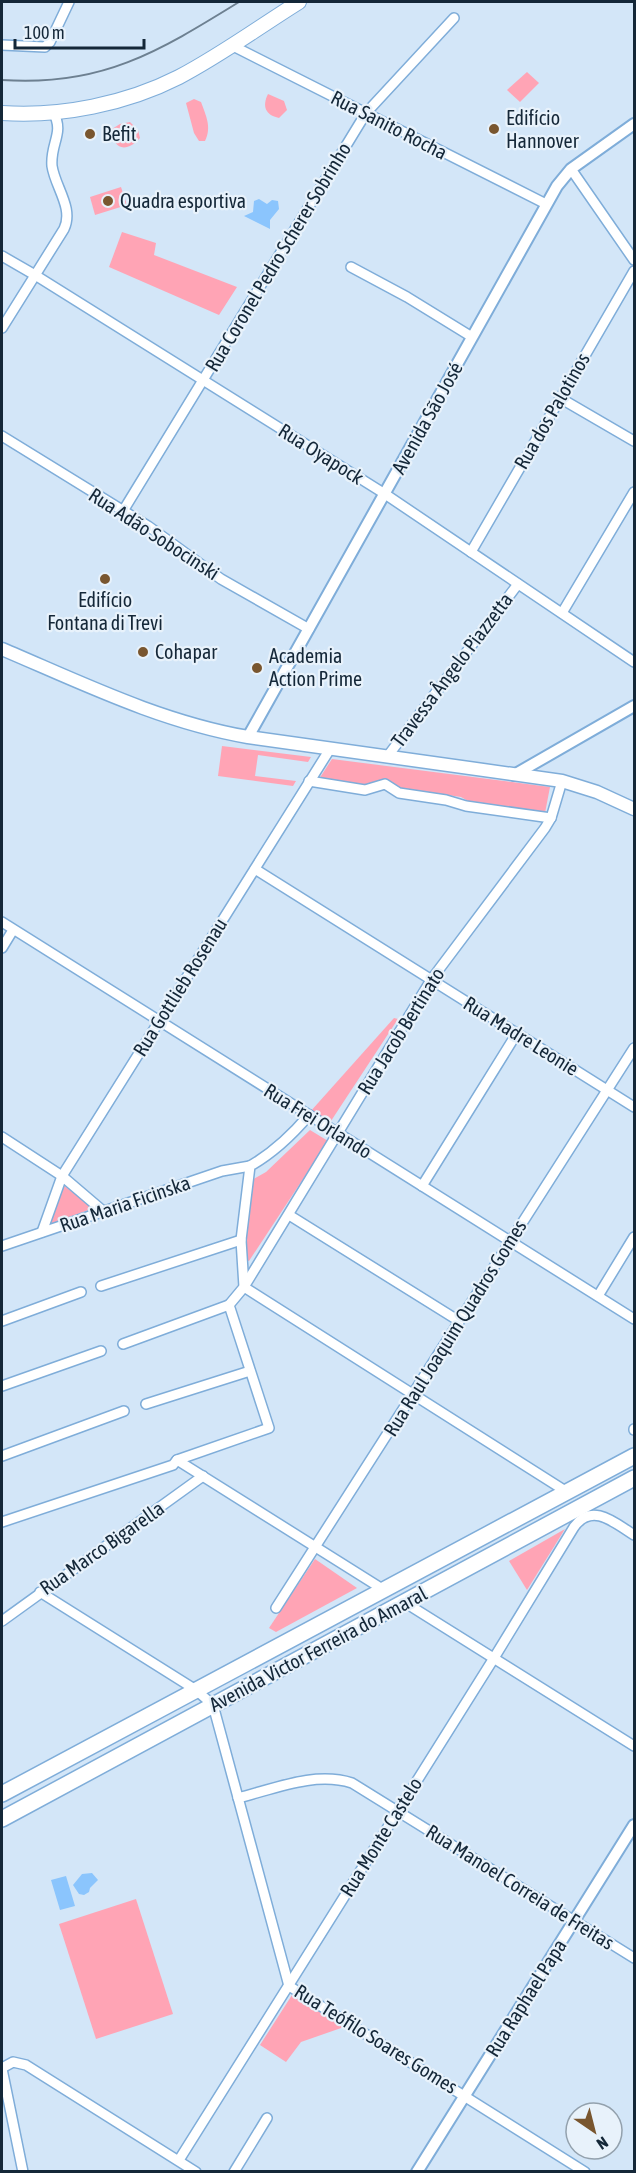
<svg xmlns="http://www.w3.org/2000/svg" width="636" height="2173" viewBox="0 0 636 2173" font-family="'Asap Condensed',sans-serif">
<rect width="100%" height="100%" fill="#d3e6f8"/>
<g fill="#ffa4b5">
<polygon points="527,72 539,83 520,102 507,90"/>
<path d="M268 94 284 101 287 110 279 118C265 115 262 106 268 94Z"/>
<path d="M194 99 201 102C206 116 212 127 205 141H199L194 133 186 103Z"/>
<path d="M130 122 138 130 140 138C127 153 112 150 112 129L120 124Z"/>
<polygon points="121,187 127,205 95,215 90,197"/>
<polygon points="122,232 156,243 154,255 237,287 219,315 109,267"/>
<polygon points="222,746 311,757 308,762 258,755 255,776 296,781 293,786 218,776"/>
<polygon points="332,759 550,787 545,813 470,802 461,797 400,788 386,780 380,780 367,786 319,779"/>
<polygon points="394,1018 398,1019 329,1124 310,1112"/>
<polygon points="310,1130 328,1141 249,1261 244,1260 252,1180 266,1172"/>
<polygon points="63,1185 94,1208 50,1224"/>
<polygon points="565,1529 527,1590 509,1561"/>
<polygon points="315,1559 357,1588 276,1632 269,1628"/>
<polygon points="136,1899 173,2014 96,2039 59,1924"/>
<polygon points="292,1995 344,2027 301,2042 286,2062 260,2045"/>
</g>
<g fill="#8bc5fd">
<polygon points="259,199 267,204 272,200 278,201 279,209 270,220 270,229 244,216 253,212 254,201"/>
<polygon points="92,1873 98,1880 90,1888 89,1892 84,1895 79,1894 73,1885 82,1874"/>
<polygon points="66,1876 75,1906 60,1910 51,1880"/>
</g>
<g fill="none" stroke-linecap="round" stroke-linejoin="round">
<g stroke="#7fadd9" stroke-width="12">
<g id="minor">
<polyline points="2,45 45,47 50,42 69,2"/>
<polyline points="231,45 546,204"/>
<polyline points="571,169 634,260"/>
<polyline points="2,256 35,275 385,494 634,662"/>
<polyline points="351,267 407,297 472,337"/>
<path d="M2 328 64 229C74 208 55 187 52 166 50 143 65 133 53 112"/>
<polyline points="560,398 634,441"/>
<polyline points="2,436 148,526 221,579 309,629"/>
<polyline points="123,511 366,113 454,18"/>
<polyline points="471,552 634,271"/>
<polyline points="562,613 634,492"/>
<polyline points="387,757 518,584"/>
<polyline points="309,781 365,790 385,784 399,793 446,800 466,806 551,818"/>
<polyline points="562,781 551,818 545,828 431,980 244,1287 567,1492"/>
<polyline points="255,869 634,1107"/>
<polyline points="2,922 634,1319"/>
<polyline points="2,948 13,930"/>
<polyline points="2,1137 62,1176 103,1211"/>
<polyline points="422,1186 517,1033"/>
<polyline points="289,1215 459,1321"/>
<polyline points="42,1232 62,1176 330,749"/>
<polyline points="2,1246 222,1171 250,1166"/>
<polyline points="101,1286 241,1240"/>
<polyline points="598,1296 634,1237"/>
<polyline points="2,1321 81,1292"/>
<polyline points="123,1344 229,1305"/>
<polyline points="2,1386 101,1351"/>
<polyline points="146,1404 250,1371"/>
<polyline points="634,1430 634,1429"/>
<polyline points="2,1456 124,1411"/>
<polyline points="177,1460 384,1590"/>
<path d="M2 1522 173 1465 177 1460 269 1428 229 1305 244 1287 241 1240 250 1166C273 1153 292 1135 309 1115"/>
<polyline points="40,1592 196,1690 213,1705 289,1986 585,2172"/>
<polyline points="404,1602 634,1746"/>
<polyline points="276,1608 634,1048"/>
<polyline points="2,1621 203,1476"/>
<path d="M238 1798C274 1789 315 1771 352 1783L634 1958"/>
<polyline points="2,2068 13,2062 26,2065 196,2172"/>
<polyline points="2,2069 23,2172"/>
<path d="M179 2160 494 1658 574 1527C592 1502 615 1523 634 1535"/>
<polyline points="234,2172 267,2118"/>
</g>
</g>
<g stroke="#7fadd9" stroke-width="14">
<g id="tertiary">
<polyline points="248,737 557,186 571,169 634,124"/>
<polyline points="514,775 634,706"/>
<polyline points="417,2172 634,1825"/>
</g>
</g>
<g stroke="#7fadd9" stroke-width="15">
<path id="secondary" d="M2 649C82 683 161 722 248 737L562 781 597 792 634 809"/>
</g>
<g stroke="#7fadd9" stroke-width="16">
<path id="primary" d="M2 113C61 117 126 104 179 77 221 55 259 27 299 2"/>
</g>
<g stroke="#7fadd9" stroke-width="18">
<g id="trunk">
<polyline points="2,1794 634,1456"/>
<polyline points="2,1819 634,1478"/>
</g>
</g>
<use href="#minor" stroke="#fff" stroke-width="9"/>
<use href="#tertiary" stroke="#fff" stroke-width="10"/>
<use href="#secondary" stroke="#fff" stroke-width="12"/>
<use href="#primary" stroke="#fff" stroke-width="14"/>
<use href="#trunk" stroke="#fff" stroke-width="15"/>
<path stroke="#6d8091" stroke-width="2" d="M2 80C101 87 158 52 239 2"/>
</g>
<g fill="#79562f" stroke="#e8f2fb" stroke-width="2">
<circle cx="494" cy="129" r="6"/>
<circle cx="90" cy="134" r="6"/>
<circle cx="108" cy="201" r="6"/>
<circle cx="105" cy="579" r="6"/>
<circle cx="143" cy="652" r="6"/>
<circle cx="257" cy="668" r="6"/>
</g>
<g text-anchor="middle" stroke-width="4.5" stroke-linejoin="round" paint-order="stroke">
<g font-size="20" fill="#142738" stroke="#e8f2fb" text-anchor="start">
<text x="506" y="125">Edifício<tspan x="506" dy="23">Hannover</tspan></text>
<text x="102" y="141">Befit</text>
<text x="120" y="208">Quadra esportiva</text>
<text x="105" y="607" text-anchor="middle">Edifício<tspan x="105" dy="23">Fontana di Trevi</tspan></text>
<text x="155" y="659">Cohapar</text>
<text x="269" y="663">Academia<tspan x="269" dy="23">Action Prime</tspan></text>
</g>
<g font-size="20" fill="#142738" stroke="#e8f2fb">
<text transform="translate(389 125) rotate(27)" y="7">Rua Sanito Rocha</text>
<text transform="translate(278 257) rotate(-59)" y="7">Rua Coronel Pedro Scherer Sobrinho</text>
<text transform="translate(552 411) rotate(-60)" y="7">Rua dos Palotinos</text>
<text transform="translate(427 418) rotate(-61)" y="7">Avenida São José</text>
<text transform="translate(321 454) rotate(32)" y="7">Rua Oyapock</text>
<text transform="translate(154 534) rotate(33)" y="7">Rua Adão Sobocinski</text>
<text transform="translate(452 670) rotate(-53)" y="7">Travessa Ângelo Piazzetta</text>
<text transform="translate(180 987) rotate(-58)" y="7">Rua Gottlieb Rosenau</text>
<text transform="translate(401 1031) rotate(-58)" y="7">Rua Jacob Bertinato</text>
<text transform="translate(521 1036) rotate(32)" y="7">Rua Madre Leonie</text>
<text transform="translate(318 1121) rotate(32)" y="7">Rua Frei Orlando</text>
<text transform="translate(125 1204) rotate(-19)" y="7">Rua Maria Ficinska</text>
<text transform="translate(455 1328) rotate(-58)" y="7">Rua Raul Joaquim Quadros Gomes</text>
<text transform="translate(102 1548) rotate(-35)" y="7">Rua Marco Bigarella</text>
<text transform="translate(318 1649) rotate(-28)" y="7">Avenida Victor Ferreira do Amaral</text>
<text transform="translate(381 1837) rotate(-58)" y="7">Rua Monte Castelo</text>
<text transform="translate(520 1887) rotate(32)" y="7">Rua Manoel Correia de Freitas</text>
<text transform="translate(526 1998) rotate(-58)" y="7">Rua Raphael Papa</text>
<text transform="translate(376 2039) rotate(32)" y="7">Rua Teófilo Soares Gomes</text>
</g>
</g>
<rect width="636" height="2173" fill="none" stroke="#142738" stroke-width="6"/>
<g transform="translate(594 2131) rotate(145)"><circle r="28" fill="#e8f2fb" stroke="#93a1ad" stroke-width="1.5"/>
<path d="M0-4.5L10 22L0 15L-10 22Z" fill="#79562f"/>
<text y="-9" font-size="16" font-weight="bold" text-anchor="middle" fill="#142738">N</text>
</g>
<path d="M15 39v9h129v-9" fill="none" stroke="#142738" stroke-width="3"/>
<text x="24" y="39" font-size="18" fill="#142738" stroke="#e8f2fb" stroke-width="4.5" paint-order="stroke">100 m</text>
</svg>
